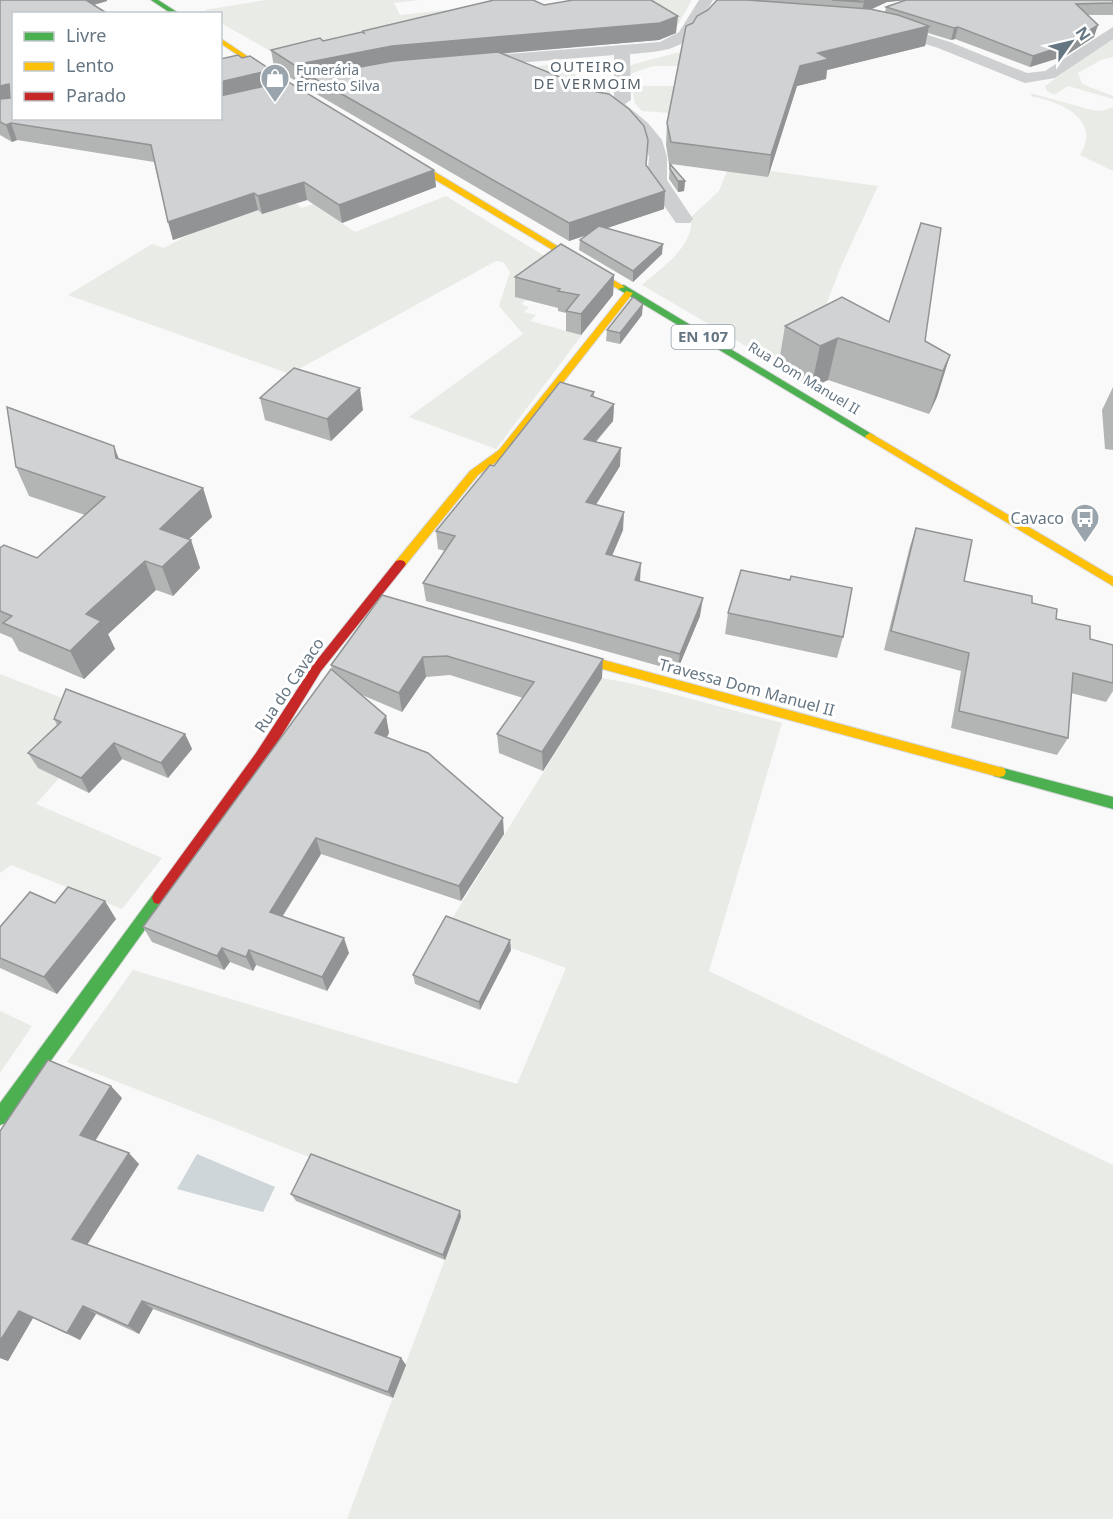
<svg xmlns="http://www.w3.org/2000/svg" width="1113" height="1519" viewBox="0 0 1113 1519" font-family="'Noto Sans',sans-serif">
<rect width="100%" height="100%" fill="#f9f9f9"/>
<g fill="#e8ebe6">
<polygon points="265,0 420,0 394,3 400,15 446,10 466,21 291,63 221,23 220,14 208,13 205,10"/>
<polygon points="625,0 692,0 674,31"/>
<polygon points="1113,37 1113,57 1101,60 1078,73 1082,84 1113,96 1113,99 1068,86 1054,95 1047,91 1045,86"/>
<polygon points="688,50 681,66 653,66 630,74 630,66 634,64"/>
<polygon points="568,63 580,83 607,82 610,93 598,94 536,70 539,66"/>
<polygon points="631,86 677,86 671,113 642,111 635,103"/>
<path d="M1030 93 1092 110 1102 111 1113 107V171L1080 155C1102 121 1063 102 1033 97Z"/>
<path d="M727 171 767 177 770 171 878 186 842 264 808 352 780 366 642 285C661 268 695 246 691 217L719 191Z"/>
<polygon points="446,196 559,265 516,297 526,300 521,304 529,307 524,312 536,315 530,321 582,335 496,449 409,417 523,334 499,306 510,272 503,262 496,261 290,374 68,295 152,244 164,248 190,234 254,207 262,214 295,203 302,208 313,204 355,232"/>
<polygon points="0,674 95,711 39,768 59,778 36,804 162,858 122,909 11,865 0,873"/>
<polygon points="602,678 634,684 782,723 709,971 1113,1165 1113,1519 347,1519 461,1217 67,1062 133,970 517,1084 566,968 448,925"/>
<polygon points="0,1011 32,1026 0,1073"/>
</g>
<polygon fill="#ced6d9" points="197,1154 275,1187 263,1212 177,1189"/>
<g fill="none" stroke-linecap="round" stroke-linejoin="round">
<g stroke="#d5d6d7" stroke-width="2">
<g id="fast">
<polygon points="151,0 158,0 180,14 172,14"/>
<polygon points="618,285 624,285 875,436 870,439 866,438 618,289"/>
<polygon points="999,767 1113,797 1113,809 994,776 992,772 994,768"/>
<polygon points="159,892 164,893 166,898 164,903 6,1123 0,1125 0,1103 154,893"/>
</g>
</g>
<g stroke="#d5d6d7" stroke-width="2">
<g id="slow">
<polygon points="220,38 323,107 325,108 319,109 220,43"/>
<polygon points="394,151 400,151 625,287 618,289 394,155"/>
<polygon points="626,291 633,293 507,454 478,475 404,567 396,567 394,564 396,561 470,471 499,450"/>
<polygon points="870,433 1113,577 1113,586 866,438 865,436"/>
<polygon points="559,648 999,767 1004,768 1006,772 1004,776 999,777 555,656 553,653 555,650"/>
</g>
</g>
<g stroke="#d5d6d7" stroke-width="2">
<polygon id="jam" points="400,560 404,561 406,564 404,567 321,671 266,761 164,903 159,904 154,903 152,898 154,893 256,753 313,665 396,561"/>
</g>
<g fill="#cecfd0" fill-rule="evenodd">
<path d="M699 0H713C687 47 684 50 630 54L631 100 625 104 648 123 662 140 667 157V180L693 219 690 223H676L647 181 649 157 642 137 608 107 587 102 570 95 568 91 576 86 605 97H614V55L469 67 461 62 469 57 660 42 679 32Z"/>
<polygon points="884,21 950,42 1027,73 1045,71 1113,27 1113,39 1055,78 1025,83 938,48 879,29 876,26 879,23"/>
<polygon points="355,72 361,73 363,77 361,81 220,112 220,102"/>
</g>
<use href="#fast" fill="#4caf50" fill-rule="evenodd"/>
<use href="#slow" fill="#ffc107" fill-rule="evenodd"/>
<use href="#jam" fill="#c62828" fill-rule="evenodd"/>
</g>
<g fill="#b3b5b5" fill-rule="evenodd">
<polygon points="0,0 107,0 107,1 94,5 14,14 14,118 242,58 271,70 274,84 434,170 436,187 342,223 307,200 262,214 258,210 173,240 154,162 17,140 12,142 0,135"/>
<path d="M717 0H1113V15H1088L1094 37 1065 56 1030 67 955 39 951 40 928 33 925 46 827 70 826 79 797 86 768 177 671 164 685 181 684 191 678 192 669 179 670 164H669L666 145 667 123 693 23 708 10ZM905 0 886 7 885 12 871 9 887 2Z"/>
<polygon points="544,5 676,33 659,40 501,53 646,165 664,209 606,228 662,254 633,282 579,250 580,240 587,235 569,241 313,92 311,79 297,82 274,67 271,50 364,33"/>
<polygon points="614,275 613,295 581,335 566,331 566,313 558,311 558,308 515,297 515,277"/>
<polygon points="642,315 620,344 606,341 607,330"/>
<polygon points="889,322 950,355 937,397 929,414 828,380 811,388 778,368 785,326"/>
<polygon points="1113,387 1113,450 1105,449 1102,410"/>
<polygon points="594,392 594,397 614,404 613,421 596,442 620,466 596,505 623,530 612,556 640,582 700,616 677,671 426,601 423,583 445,551 438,549 436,531 494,466"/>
<polygon points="260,398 363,410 331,441 265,420"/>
<polygon points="119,459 203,488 212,517 189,539 191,540 200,568 173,596 156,590 108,634 115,649 84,679 19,651 12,638 0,633 0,548 37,558 85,515 29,496 16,467"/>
<polygon points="916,528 964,581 1032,603 1090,639 1113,645 1113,691 1106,702 1071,693 1068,738 1057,755 951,728 961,671 884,650 910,546"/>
<polygon points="382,595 602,678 543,771 499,753 497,734 523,698 450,675 426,677 402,712 362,695 386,716 389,733 387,737 504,834 461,901 321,854 283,916 349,953 327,991 256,965 253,971 230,962 224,970 152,942 143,927 332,669 331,665"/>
<polygon points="728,613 843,637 837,658 725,634"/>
<polygon points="54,719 185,734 192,749 168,778 122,759 89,793 38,768 28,753 57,725"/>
<polygon points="55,903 116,919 57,994 0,968 0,927"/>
<polygon points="511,950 480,1010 415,984 413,975"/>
<polygon points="122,1098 95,1140 139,1164 87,1245 401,1358 406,1365 393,1398 153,1309 139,1334 96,1314 80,1340 33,1318 8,1361 0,1358 0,1131"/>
<polygon points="291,1194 460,1211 461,1217 445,1260 296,1201"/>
</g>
<g fill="#929394">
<polygon points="82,0 107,0 107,1 89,6"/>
<polygon points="869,0 908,0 887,2 861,14 864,2"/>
<polygon points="678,16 676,33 659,40 394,63 310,76 311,79 297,82 294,65 392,46"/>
<polygon points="1098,25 1094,37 1065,56 1030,67 1033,56"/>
<polygon points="929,26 925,46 827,70 826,79 797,86 768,177 771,155 800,66 818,53"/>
<polygon points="958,27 955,39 951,40 954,28"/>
<polygon points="271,70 274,87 220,100 220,82"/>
<polygon points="9,84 14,95 0,104 0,86"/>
<polygon points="11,123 17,140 12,142 6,125"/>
<polygon points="434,170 436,187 342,223 339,205"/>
<polygon points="678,181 685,181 684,191 678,192"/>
<polygon points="304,182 307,200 262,214 258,196"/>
<polygon points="665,191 664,209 569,241 569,223"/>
<polygon points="254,193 258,210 173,240 168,222"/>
<polygon points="663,244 662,254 633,282 633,271"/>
<polygon points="614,275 613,295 581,335 581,314"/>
<polygon points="643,304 642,315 620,344 620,333"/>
<polygon points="838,338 828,380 811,388 820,346"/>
<polygon points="950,355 937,397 929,414 943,371"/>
<polygon points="360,388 363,410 331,441 327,419"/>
<polygon points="614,404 613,421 583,456 584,439"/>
<polygon points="114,446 125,475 116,458"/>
<polygon points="621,448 620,466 586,520 586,502"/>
<polygon points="203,488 212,517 170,557 160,529"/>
<polygon points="624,512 623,530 605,572 606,554"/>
<polygon points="191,540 200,568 173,596 162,567"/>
<polygon points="145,561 156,590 108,634 115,649 84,679 70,651 86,614"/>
<polygon points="641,563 640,581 635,580"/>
<polygon points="703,598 700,616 677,671 680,654"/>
<polygon points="423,657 426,677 402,712 399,693"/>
<polygon points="603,659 602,678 543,771 542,752"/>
<polygon points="386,716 389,733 379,749 375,733"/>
<polygon points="185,734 192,749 168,778 161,763"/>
<polygon points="114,743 122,759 89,793 81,778"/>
<polygon points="503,818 504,834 461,901 459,886"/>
<polygon points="316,838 321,854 276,926 270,912"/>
<polygon points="105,901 116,919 57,994 44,977"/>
<polygon points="344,938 349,953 327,991 322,977"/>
<polygon points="510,940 511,950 480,1010 479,1002"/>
<polygon points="222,948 230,962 224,970 217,956"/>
<polygon points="249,950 256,965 253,971 246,957"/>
<polygon points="111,1086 122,1098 92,1146 80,1135"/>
<polygon points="129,1153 139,1164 85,1248 72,1239"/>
<polygon points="460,1211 461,1217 445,1260 443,1255"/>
<polygon points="142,1301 153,1309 139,1334 128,1326"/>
<polygon points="83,1306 96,1314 80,1340 67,1333"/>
<polygon points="19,1311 33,1318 8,1361 0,1358 0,1341"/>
<polygon points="401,1358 406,1365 393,1398 388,1392"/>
</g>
<g fill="#d0d2d3" stroke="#929394" stroke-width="1.5">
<polygon points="0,0 86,0 105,12 97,14 14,14 14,118 220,118 220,96 287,81 434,170 339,205 304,182 258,196 254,193 168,222 151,145 11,123 6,125 0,122 0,99 10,98 9,84 0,86"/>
<polygon points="494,0 533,0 544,5 573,0 651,0 678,16 660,23 392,46 294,65 271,50 320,38 323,41 362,32 364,33 363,31"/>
<polygon points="717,0 748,0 870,9 898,15 929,26 818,53 829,59 800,66 771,155 671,142 667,123 686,26 693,23 697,16 708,10"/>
<polygon points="832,0 869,0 864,2"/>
<polygon points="906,0 1113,0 1113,3 1076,4 1098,25 1069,44 1033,56 958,27 954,28 886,7"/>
<polygon points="498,52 597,92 609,94 629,109 644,126 648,140 646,165 665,191 569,223 310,76 393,61"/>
<polygon points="238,55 242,58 250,56 271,70 220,82 220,59"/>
<polygon points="670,164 685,181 678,181 670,169"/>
<polygon points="921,223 941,228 925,341 950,355 943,371 838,338 820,346 785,326 842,297 889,322"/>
<polygon points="599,226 663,244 633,271 580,240"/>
<polygon points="561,244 614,275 581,314 566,311 579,295 558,291 560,289 515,277"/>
<polygon points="633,297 643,304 620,333 607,330"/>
<polygon points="294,368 360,388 327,419 260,398"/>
<polygon points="560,382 594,392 591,396 614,404 584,439 621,448 586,502 624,512 606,554 641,563 635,580 703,598 680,654 423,583 455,536 436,531 490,465 494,466"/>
<polygon points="7,407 114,446 116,458 203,488 160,529 191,540 162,567 145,561 86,614 101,621 70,651 3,623 12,616 0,611 0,548 4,545 37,558 105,497 16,467"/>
<polygon points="916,528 972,540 964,581 1032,596 1032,603 1057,609 1056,619 1090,626 1090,639 1113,645 1113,683 1073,673 1068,738 959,711 969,653 891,631"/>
<polygon points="741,570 790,580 791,576 852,588 843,637 728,613"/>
<polygon points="382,595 603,659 542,752 497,734 534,682 447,656 423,657 399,693 331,665"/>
<polygon points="331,669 386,716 375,733 428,753 503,818 459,886 316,838 270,912 344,938 322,977 249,950 246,957 222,948 217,956 143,927"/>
<polygon points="66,689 185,734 161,763 114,743 81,778 28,753 61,722 54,719"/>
<polygon points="68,887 105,901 44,977 0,958 0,927 30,892 55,903"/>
<polygon points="446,916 510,940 479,1002 413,975"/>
<polygon points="48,1060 111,1086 80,1135 129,1153 72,1239 401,1358 388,1392 142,1301 128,1326 83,1306 67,1333 19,1311 0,1341 0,1131"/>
<polygon points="311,1154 460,1211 443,1255 291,1194"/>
</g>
<defs>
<g id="shop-pin" transform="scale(1.5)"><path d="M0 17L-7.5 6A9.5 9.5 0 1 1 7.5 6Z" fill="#99a4ac" stroke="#fff"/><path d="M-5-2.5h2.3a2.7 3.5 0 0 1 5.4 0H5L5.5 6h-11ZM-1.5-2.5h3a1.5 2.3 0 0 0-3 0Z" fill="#fff"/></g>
<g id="bus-pin" transform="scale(1.5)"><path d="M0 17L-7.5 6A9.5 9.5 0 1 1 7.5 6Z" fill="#99a4ac" stroke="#fff"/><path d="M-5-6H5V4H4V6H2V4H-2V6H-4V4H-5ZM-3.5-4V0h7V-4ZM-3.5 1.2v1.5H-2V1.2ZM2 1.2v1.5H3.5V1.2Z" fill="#fff"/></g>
</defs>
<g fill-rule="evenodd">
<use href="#shop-pin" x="275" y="78"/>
<use href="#bus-pin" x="1085" y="518"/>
</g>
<g text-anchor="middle" stroke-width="6" stroke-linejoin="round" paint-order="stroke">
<g font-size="14" fill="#657683" stroke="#fff" text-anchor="start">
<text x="296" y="75">Funerária<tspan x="296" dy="16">Ernesto Silva</tspan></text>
</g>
<g font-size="14" fill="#657683" stroke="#fff">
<text transform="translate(804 378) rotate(31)" y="5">Rua Dom Manuel II</text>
</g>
<g font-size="15" letter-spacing="1.5" fill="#57646e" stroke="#fff">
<text x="588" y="72">OUTEIRO<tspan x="588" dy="17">DE VERMOIM</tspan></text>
</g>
<rect fill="#fff" stroke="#939fa8" stroke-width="1.5" x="671.5" y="325" width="63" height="24" rx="4.5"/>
<g font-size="15" font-weight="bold" fill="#657683">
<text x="703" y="342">EN 107</text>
</g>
<g font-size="16" fill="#657683" stroke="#fff" text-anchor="end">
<text x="1064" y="524">Cavaco</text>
</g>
<g font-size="16" fill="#657683" stroke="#fff">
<text transform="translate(289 685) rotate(-56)" y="6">Rua do Cavaco</text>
<text transform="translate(747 687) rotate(15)" y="6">Travessa Dom Manuel II</text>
</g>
</g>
<rect x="12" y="12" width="210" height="108" fill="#ffffff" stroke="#c1c8cd" stroke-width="1.5"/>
<rect x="24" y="32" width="30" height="9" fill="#4caf50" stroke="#c1c8cd" stroke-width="1.5"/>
<text x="66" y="42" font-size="18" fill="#657683">Livre</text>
<rect x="24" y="62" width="30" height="9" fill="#ffc107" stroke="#c1c8cd" stroke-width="1.5"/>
<text x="66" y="72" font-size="18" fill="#657683">Lento</text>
<rect x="24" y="92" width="30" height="9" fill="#c62828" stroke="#c1c8cd" stroke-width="1.5"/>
<text x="66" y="102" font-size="18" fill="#657683">Parado</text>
<g transform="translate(1071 42) rotate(56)" stroke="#ffffff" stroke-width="4.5" paint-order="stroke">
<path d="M0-4.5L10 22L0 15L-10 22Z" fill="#657683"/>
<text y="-9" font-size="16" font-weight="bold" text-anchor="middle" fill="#657683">N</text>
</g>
</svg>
